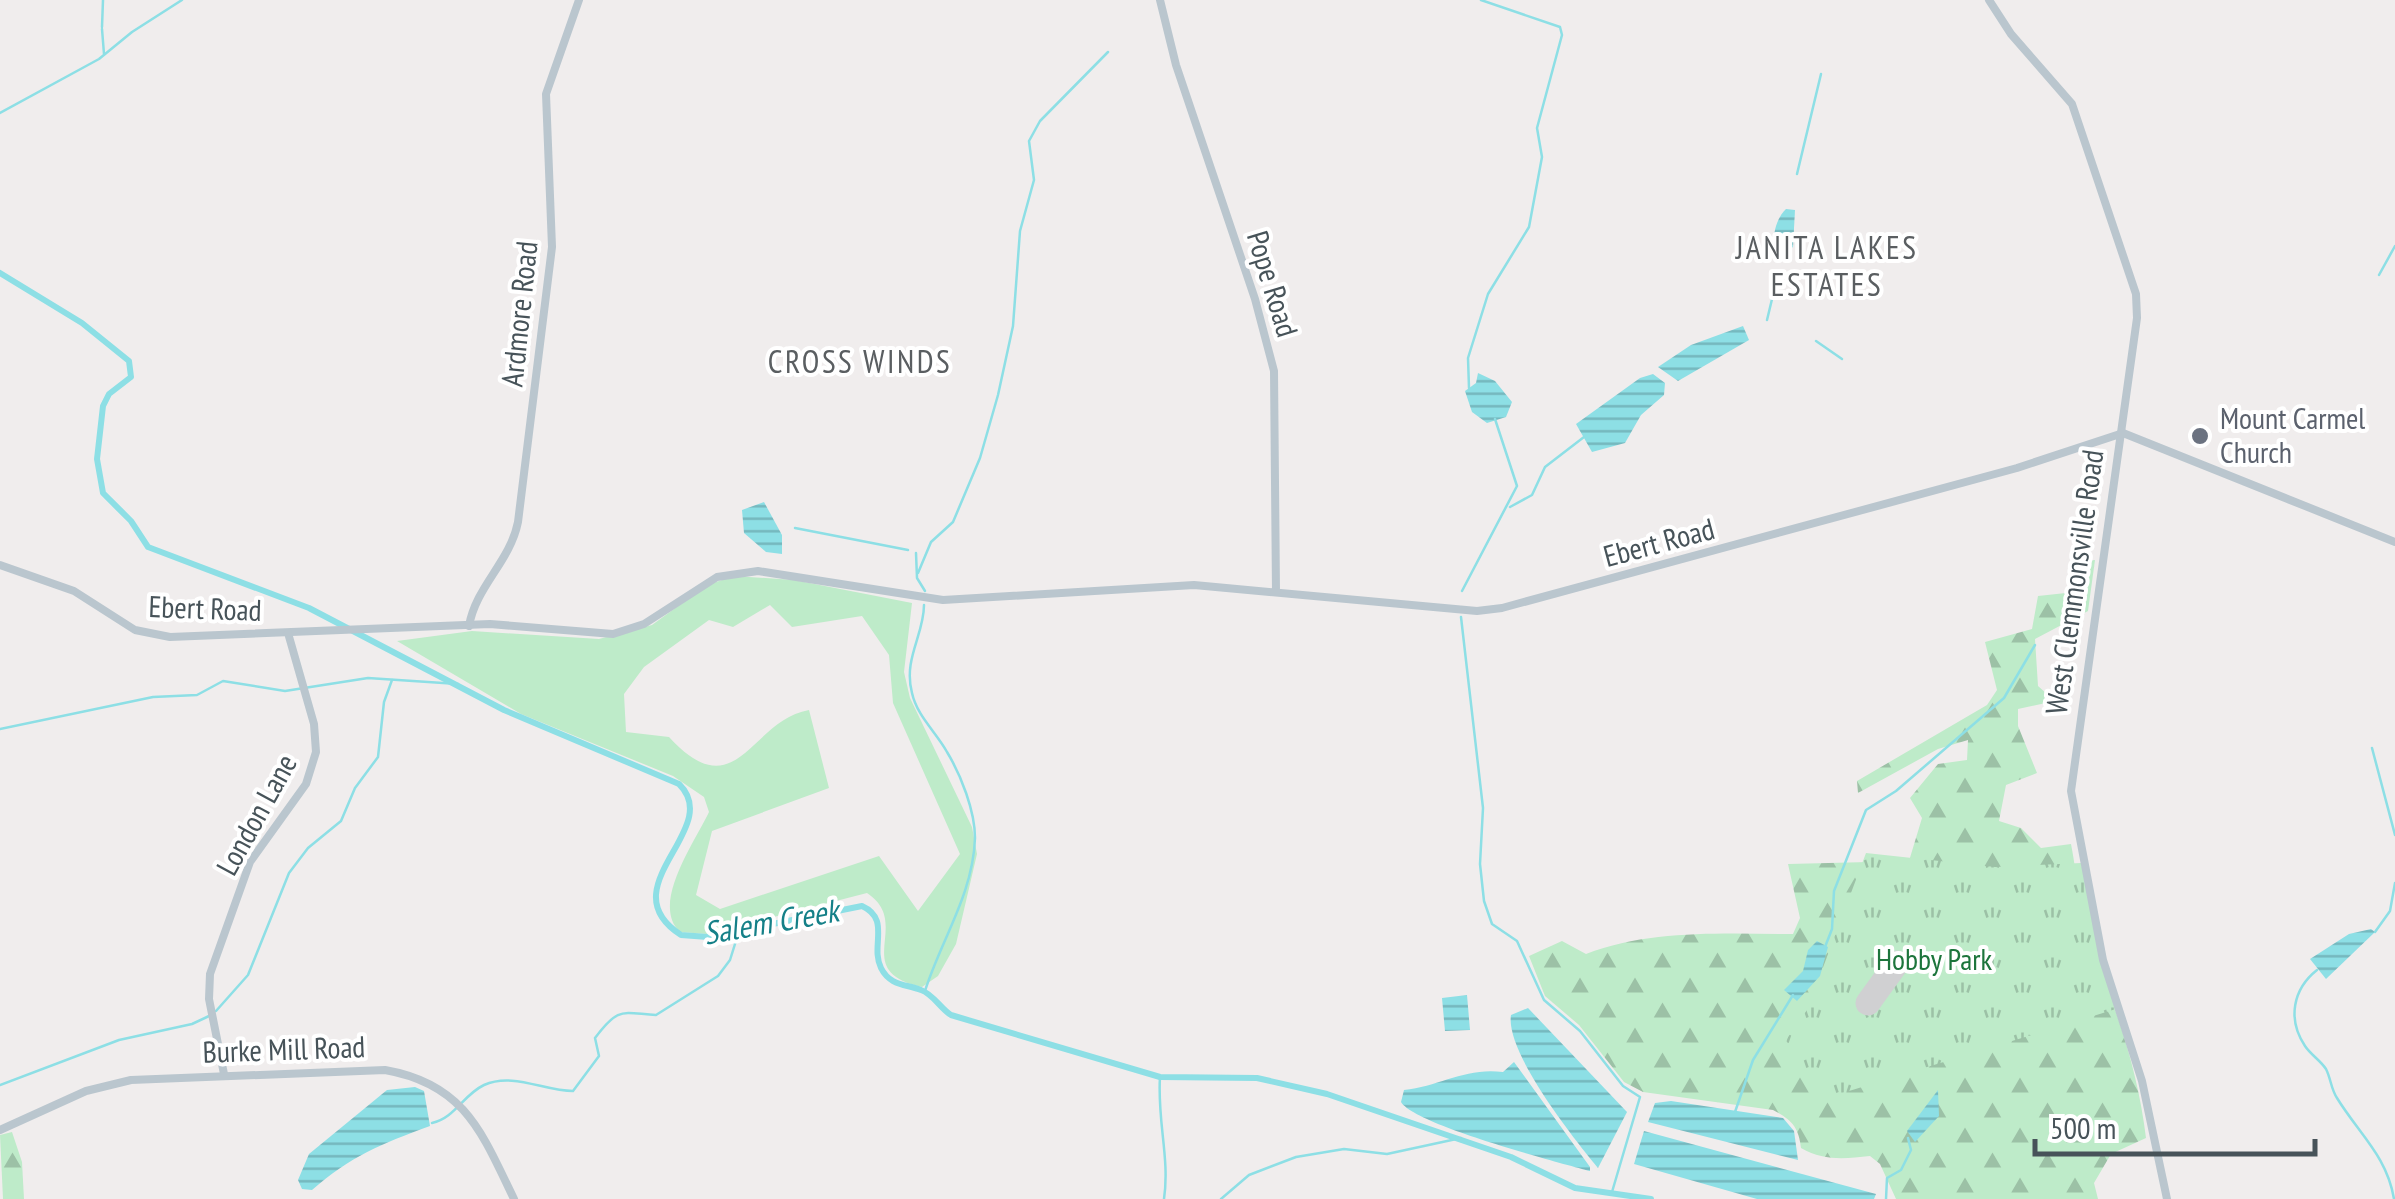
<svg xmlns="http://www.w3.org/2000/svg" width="2395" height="1199" viewBox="0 0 2395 1199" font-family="'PT Sans Narrow',sans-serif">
<defs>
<pattern id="forest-firs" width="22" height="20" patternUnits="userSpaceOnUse" patternTransform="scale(2.5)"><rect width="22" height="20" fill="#beebc9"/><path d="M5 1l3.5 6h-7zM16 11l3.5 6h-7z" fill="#9cc1a6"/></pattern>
<pattern id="park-tufts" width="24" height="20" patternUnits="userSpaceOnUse" patternTransform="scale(2.5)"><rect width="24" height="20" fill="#beebc9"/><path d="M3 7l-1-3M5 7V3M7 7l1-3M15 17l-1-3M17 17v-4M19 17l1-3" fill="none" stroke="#9cc1a6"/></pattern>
<pattern id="water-rules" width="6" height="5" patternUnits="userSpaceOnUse" patternTransform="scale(2.5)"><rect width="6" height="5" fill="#8ddfe5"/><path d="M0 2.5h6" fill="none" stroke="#75b7bd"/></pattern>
</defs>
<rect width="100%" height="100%" fill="#f0eded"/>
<path fill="#beebc9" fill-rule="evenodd" d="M734 576 794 580 912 603 904 672 910 698 972 827 977 854 956 944 938 976 922 987C848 971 914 924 867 893L707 934 680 932C650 904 695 842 709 812L704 797 673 776 521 714 397 641 472 631 599 639 652 625 707 585ZM770 605 792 627 862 616 889 655 893 703 960 854 918 911 879 856 720 909 696 895 712 831 829 788 809 710C750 720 737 811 669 737L626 732 624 694 644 667 709 620 733 627Z"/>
<g fill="url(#forest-firs)">
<path d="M2095 560 2088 611 2035 639 2038 686 2055 701 2018 709V726L2037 773 2006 785 1999 821 2021 828 2041 848 2071 844C2078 879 2080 925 2095 959 2119 1013 2139 1078 2146 1138L2111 1154 2094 1183 2098 1199H1896L1880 1164 1870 1156C1844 1159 1824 1161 1801 1148 1799 1127 1791 1119 1773 1110L1643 1092 1624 1082 1579 1025 1545 996 1529 956 1562 941 1586 954C1651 929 1725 934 1793 934L1800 918 1788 864 1909 861 1922 818 1910 798 1938 764 1967 760 1968 740 1938 749 1858 793 1857 781 1987 705 1997 690 1985 642 2032 629 2038 596 2075 592 2080 561Z"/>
<polygon points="12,1132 22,1162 24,1199 3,1199 0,1135"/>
</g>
<polygon fill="url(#park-tufts)" points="1866,853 1995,867 2081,863 2116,1009 1836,1095 1797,1070 1786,1040 1807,1010"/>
<g fill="url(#water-rules)">
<path d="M1795 210 1793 247 1783 254 1775 252C1771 239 1776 218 1786 209Z"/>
<polygon points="1743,326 1749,340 1678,381 1658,367 1691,345"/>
<polygon points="1478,373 1495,381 1512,402 1506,417 1487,423 1472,412 1465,391 1476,383"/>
<polygon points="1653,374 1665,383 1664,395 1641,415 1625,443 1592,452 1576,424 1640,378"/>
<polygon points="764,502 782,535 782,554 766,552 744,533 742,510"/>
<polygon points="2371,929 2375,932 2326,979 2310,959 2349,934"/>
<polygon points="1817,941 1828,947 1820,976 1797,1001 1784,990 1803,971 1808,950"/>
<polygon points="1467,995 1470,1030 1445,1031 1442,998"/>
<path d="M1528 1008 1627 1112 1598 1168C1574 1139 1505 1052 1511 1015Z"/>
<path d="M1514 1062 1590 1167V1171C1557 1162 1415 1125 1401 1102L1404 1090C1440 1086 1466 1067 1503 1072Z"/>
<path d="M415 1087 424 1091 430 1126C381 1144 351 1156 312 1190L302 1189 298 1180 309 1154 387 1090Z"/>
<polygon points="1938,1090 1939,1116 1915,1142 1907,1131"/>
<polygon points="1671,1101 1783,1118 1794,1131 1798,1160 1648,1122 1655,1103"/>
<polygon points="1644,1131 1876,1194 1874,1199 1757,1199 1634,1164"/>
</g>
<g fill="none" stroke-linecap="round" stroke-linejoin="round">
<g stroke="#8ddfe5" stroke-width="2.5">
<polyline points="102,27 103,0"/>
<polyline points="102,29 104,54"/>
<polyline points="0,113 99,59 132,32 182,0"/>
<polyline points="1797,174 1821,74"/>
<polyline points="2379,275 2395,246"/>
<polyline points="1767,320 1773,295"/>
<polyline points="1816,341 1842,359"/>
<polyline points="1469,388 1468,358 1488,294 1529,227 1542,157 1537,128 1562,35 1560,27 1481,0"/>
<polyline points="1510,507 1532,495 1545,467 1584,437"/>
<polyline points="795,528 908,550"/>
<polyline points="916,553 917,578 925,591"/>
<polyline points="918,573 931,542 953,522 980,458 998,395 1013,326 1020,231 1034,180 1029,141 1040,121 1108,52"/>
<polyline points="1462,591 1517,486 1495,419"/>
<path d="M924 605C924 635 903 659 912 693 917 716 936 732 947 752 961 775 975 811 975 838 973 895 941 940 925 991"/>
<polyline points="1461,617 1483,808 1480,864 1484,901 1492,924 1517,941 1544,1000 1580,1031 1623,1086 1640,1097 1612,1192"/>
<polyline points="0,729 153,697 197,695 223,681 285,691 368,678 458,684"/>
<polyline points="2372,748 2395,835"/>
<polyline points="2375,932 2390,911 2395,883"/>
<polyline points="1825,947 1832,929 1834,891 1866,810 1896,791 2004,698 2035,645"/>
<path d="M2317 970C2293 989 2287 1019 2305 1046 2311 1055 2320 1060 2326 1069 2331 1079 2331 1089 2337 1098 2359 1134 2387 1156 2394 1199"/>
<polyline points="216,1011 248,975 289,873 308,848 341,821 355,788 378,757 384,702 392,680"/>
<path d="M1160 1077C1157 1121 1170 1158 1164 1199"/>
<polyline points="0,1085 119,1040 192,1024 209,1016"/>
<polyline points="1735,1112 1753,1060 1793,995"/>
<path d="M432 1123C455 1118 463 1095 484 1085 513 1072 544 1091 573 1091L599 1056 595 1038C619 1006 622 1013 656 1015L718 976 730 960 740 928"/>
<polyline points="1221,1199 1249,1175 1296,1157 1344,1149 1387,1154 1461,1138"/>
<polyline points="1886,1199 1887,1178 1901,1170 1911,1150 1908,1138"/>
</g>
<path stroke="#8ddfe5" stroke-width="6" d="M0 273 82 323 129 361 131 377 109 394 103 406 97 459 103 493 131 521 148 547 309 608 504 710 679 784C725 829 607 887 681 935L708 937 862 906C891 919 870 946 881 968 890 986 906 984 921 990 933 994 941 1009 951 1015L1160 1077 1257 1078 1327 1094 1511 1157 1575 1188 1651 1199"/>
<polyline stroke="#d0d0d2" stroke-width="25" points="1868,1003 1897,963"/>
<g stroke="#bac6ce" stroke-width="8">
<polyline points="1160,0 1176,65 1255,299 1274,371 1276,592"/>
<polyline points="1989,0 2011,34 2072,104 2136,294 2137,318 2071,791 2103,960 2142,1081 2167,1199"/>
<polyline points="0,565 74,591 135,630 170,637 490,624 613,634 644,624 717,577 758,571 943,600 1194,585 1477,611 1502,608 2017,468 2123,433 2395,542"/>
<path d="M469 626C476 586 510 562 518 522L552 247 546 94 579 0"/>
<polyline points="224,1074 209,999 210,974 250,862 306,784 316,752 314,724 288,633"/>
<path d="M0 1130 86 1091 131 1080 385 1070C465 1084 482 1133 514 1199"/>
</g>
</g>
<circle fill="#6b7280" stroke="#fff" stroke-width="4" cx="2200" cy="436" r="10"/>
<g text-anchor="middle" stroke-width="8" stroke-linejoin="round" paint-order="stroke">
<g font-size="30" fill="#475359" stroke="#fff">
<text transform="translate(1272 284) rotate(73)" y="10">Pope Road</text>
<text transform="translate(520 314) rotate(-84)" y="10">Ardmore Road</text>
<text transform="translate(1659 543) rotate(-15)" y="10">Ebert Road</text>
<text transform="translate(2075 582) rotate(-82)" y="10">West Clemmonsville Road</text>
<text transform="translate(205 609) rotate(2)" y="10">Ebert Road</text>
<text transform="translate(257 815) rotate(-61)" y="10">London Lane</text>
<text transform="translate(284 1050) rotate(-2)" y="10">Burke Mill Road</text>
</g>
<g font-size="30" fill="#5b616d" stroke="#fff" text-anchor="start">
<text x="2220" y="429">Mount Carmel<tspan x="2220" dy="34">Church</tspan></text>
</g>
<g font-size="30" fill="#1d753c" stroke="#fff">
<text x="1934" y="970">Hobby Park</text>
</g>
<g font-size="32" letter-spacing="2.5" fill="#5a5e61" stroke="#fff">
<text x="1827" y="259">JANITA LAKES<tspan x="1827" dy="37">ESTATES</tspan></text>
<text x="860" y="373">CROSS WINDS</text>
</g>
<g font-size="32" font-style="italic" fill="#158088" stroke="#fff">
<text transform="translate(771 922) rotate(-10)" y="11">Salem Creek</text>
</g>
</g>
<path d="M2035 1139v15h280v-15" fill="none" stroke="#475359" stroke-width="5"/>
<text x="2050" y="1139" font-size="30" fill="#475359" stroke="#ffffff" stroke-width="8" paint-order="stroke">500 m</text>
</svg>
